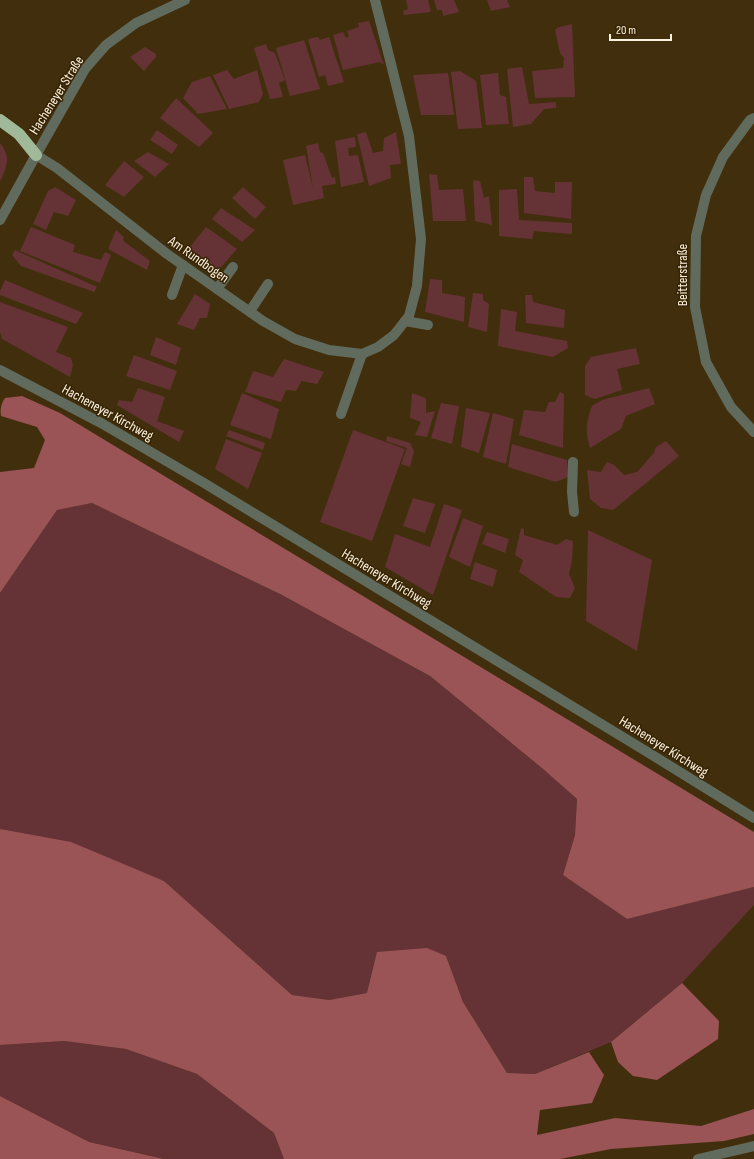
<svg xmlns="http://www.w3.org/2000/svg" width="754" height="1159" viewBox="0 0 754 1159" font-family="'Sofia Sans Condensed',sans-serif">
<rect width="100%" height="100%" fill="#412e0d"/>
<g fill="#653335">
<polygon points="406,0 428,0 431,12 404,15 403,11 408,9"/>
<polygon points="434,0 454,0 459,12 443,16 442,10 437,10"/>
<polygon points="487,0 507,0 510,7 491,11"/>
<polygon points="369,21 384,65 380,62 343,70 333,35 343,32 346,38 349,36 347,31 359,27 358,23"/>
<polygon points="572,24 575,97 535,98 532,71 563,68 564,58 560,53 555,30 559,27"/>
<polygon points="318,37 320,40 329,37 344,82 328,86 325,75 319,77 308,39"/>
<polygon points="304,40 320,89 290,96 276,48"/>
<polygon points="266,44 268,50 275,53 285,80 279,83 283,97 270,99 254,48"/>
<polygon points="145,47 156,54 156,57 144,71 130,57"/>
<polygon points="522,67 529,104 556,102 556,108 544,109 531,124 513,127 507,69"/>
<polygon points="227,70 234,79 257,70 263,94 259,102 229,109 213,75"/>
<polygon points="460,71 476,81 482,128 458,129 451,72"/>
<polygon points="448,73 454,115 421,115 413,75"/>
<polygon points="498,73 500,95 506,97 509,124 486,125 480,75"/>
<polygon points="210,76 227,109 198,114 183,98 192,82"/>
<polygon points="176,98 213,133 199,147 160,118"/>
<polygon points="157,130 178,145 172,154 150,140"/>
<polygon points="366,132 373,153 383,151 384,138 396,132 401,164 390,165 391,178 369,186 357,134"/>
<polygon points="355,137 356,147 348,148 349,156 358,155 364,182 341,187 335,141"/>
<path d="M0 143C11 155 7 168 0 181Z"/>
<polygon points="318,143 320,152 323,153 332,178 335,177 336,184 322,186 324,198 293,205 283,160 305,155 313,188 306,146"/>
<polygon points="148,152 169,164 155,177 134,161"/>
<polygon points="124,161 144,177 124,197 105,185"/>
<polygon points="429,174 437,175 439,190 463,189 466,221 433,221"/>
<polygon points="524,177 533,177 535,191 555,193 555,182 572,182 571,219 524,213"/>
<polygon points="473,180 480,181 484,198 489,196 492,225 475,221"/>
<polygon points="55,187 76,200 68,216 54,212 46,230 33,224 48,191"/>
<polygon points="243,187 266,207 255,219 232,198"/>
<polygon points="517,189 519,220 572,223 572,234 534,231 532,239 499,236 499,190"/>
<polygon points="221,208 255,230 242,242 212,219"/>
<polygon points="31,227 75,245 73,252 101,260 105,252 111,255 100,283 20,251"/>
<polygon points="206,227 237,249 216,273 185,253"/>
<polygon points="116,230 124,237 123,240 126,243 150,261 147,270 108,249"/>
<polygon points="15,250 97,287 94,292 21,266 12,255"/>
<polygon points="430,279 442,280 442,293 465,297 464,322 425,312"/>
<polygon points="5,280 83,313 76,324 0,295 0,291"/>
<polygon points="473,293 483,294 483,300 489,304 487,332 468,327"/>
<polygon points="195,294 210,304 207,318 200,318 194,330 177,324"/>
<polygon points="525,295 532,295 533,302 565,310 564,328 526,323"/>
<polygon points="0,302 68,327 56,352 71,358 73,365 70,377 2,339 0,332"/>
<polygon points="501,309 517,312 515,331 567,341 568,348 553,357 498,346"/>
<polygon points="156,337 181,348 176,365 150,355"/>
<polygon points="636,348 640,364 617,369 622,390 595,399 585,395 585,366 591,357"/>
<polygon points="134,355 177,371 170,390 126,376"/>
<polygon points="284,359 324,372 317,384 302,381 296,391 286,390 281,402 245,392 253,371 273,377"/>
<polygon points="138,388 165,397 157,421 184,431 179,442 117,405 119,400 132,402"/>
<path d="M649 388 655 404 626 416 621 429 590 448C585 430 586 423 592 406L602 400Z"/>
<polygon points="560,392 564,394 563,448 519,435 524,410 545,412 549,402 555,402"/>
<polygon points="242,393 279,409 271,439 230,425"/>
<polygon points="412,393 426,398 426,413 435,411 427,437 415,435 421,422 410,418"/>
<polygon points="441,403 459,406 452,444 431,438"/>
<polygon points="466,408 490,413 479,453 461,447"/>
<polygon points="493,413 514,419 506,464 483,457"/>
<polygon points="229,430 265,443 263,450 226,436"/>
<polygon points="353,430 405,449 372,541 320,522"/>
<polygon points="387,436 410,443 414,451 410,467 401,464 407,448 386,441"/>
<polygon points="226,439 262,453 248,489 215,469"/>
<polygon points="666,441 679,456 613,510 601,508 590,499 587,470 601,472 607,462 614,465 624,475 637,472 654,453 656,447"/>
<polygon points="512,444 567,460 568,477 556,482 508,467"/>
<polygon points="413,498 435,504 425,533 403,526"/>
<polygon points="92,503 282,595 430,676 543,769 577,799 575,835 563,875 627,919 754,887 754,905 682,983 611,1042 535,1074 507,1073 463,1002 446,956 367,993 329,1000 292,995 164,881 0,829 0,593 57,510"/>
<polygon points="444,504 462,510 433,595 385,567 395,534 430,547"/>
<polygon points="463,518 483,526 470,567 449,557"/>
<polygon points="521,528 524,529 524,535 557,545 566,539 573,541 572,561 569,574 575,588 570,598 556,597 519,572 523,560 515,555"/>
<polygon points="588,530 652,560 637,651 586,621"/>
<polygon points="487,532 509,539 505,553 482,544"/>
<polygon points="475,562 497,570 493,587 470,579"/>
<polygon points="64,1041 126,1049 197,1074 274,1133 284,1159 164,1159 89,1142 0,1096 0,1045"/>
</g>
<g fill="#9a5456">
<path d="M22 396 60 413 754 832V887L627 919 563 875 575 835 577 799 543 769 430 676 282 595 92 503 57 510 0 593V472L34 468 45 440 37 427 1 416C0 409 1 404 5 398Z"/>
<polygon points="0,829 71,842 164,881 292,995 329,1000 367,993 377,952 427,948 446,956 463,1002 507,1073 535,1074 589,1052 604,1075 592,1103 540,1110 537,1135 615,1118 701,1126 754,1109 754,1134 724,1141 611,1149 560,1159 284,1159 274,1133 197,1074 126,1049 64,1041 0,1045"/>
<polygon points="682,983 719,1021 718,1039 657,1080 633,1076 618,1062 611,1042"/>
<polygon points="0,1096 89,1142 164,1159 0,1159"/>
</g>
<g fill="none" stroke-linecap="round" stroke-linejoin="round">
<g stroke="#616b5d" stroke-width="10">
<polyline points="217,289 233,267"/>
<polyline points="172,295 183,265"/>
<polyline points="250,311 268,284"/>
<polyline points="405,321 428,325"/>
<polyline points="341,414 362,354"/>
<polyline points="573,462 572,492 574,512"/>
<polyline points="698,1159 754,1146"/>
</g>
<g stroke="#616b5d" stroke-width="10">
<polyline points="754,118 750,120 723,157 706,195 696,236 695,307 706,362 731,407 754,432"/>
<polyline points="36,155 57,168 167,254 263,321 295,339 329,350 362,354 378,347 394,335 409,316 417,286 421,239 409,136 375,0"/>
<polyline points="0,220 36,155 85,69 106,45 136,23 185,0"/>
<polyline points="0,370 101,423 204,483 649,753 754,818"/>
</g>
<polyline stroke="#a0b998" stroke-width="12" points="0,120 19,134 36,155"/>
</g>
<g text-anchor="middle" stroke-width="3" stroke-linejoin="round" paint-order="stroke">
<g font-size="14" fill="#fef2e0" stroke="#362403">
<text transform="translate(56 95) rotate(-58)" y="5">Hacheneyer Straße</text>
<text transform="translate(199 259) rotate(35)" y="5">Am Rundbogen</text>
<text transform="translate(682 275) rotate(-90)" y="5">Beitterstraße</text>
<text transform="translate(108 412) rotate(29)" y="5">Hacheneyer Kirchweg</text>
<text transform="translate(387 578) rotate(31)" y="5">Hacheneyer Kirchweg</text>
<text transform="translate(664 746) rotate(32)" y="5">Hacheneyer Kirchweg</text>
</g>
</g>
<path d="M610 34v6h61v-6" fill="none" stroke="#fef2e0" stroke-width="2"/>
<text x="616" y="34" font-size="12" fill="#fef2e0" stroke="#362403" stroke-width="3" paint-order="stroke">20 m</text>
</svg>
